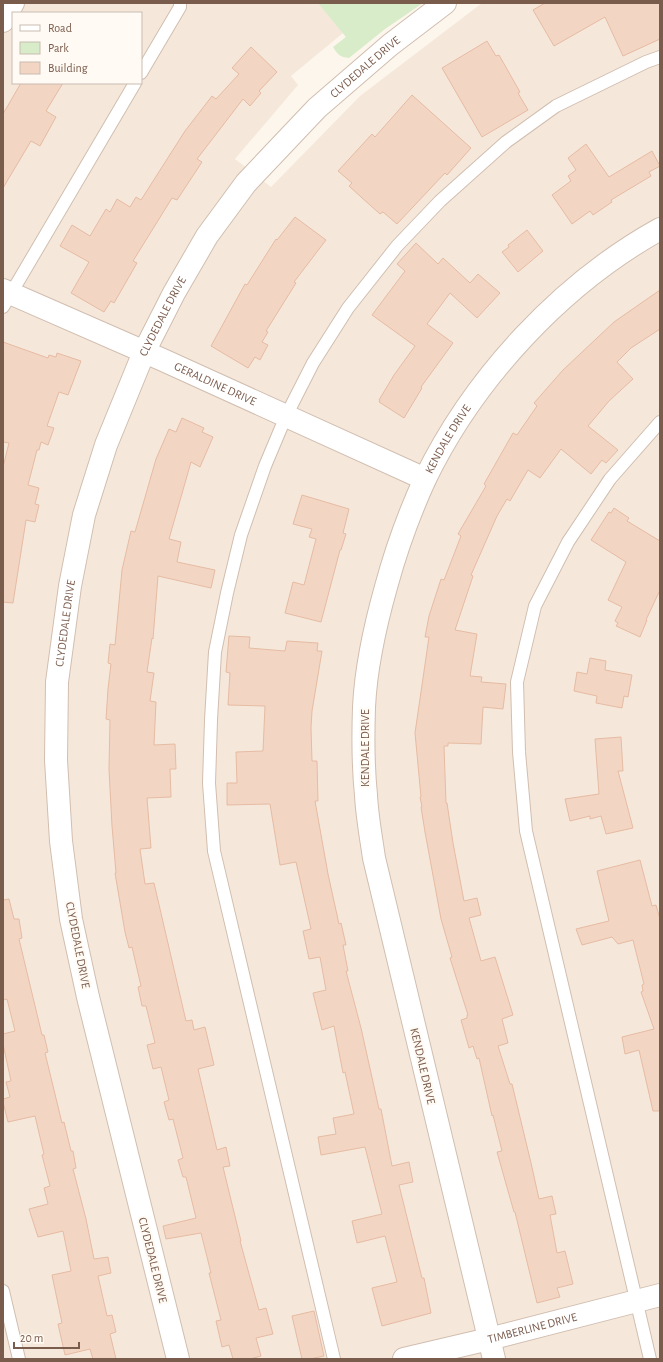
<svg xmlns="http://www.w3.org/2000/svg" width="663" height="1362" viewBox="0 0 663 1362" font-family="'Alegreya Sans',sans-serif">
<rect width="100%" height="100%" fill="#fdf6ec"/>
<path fill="#f5e8da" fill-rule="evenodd" d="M3 3H390L346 37 343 33 291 76 298 85 235 159 271 187 360 96 482 3H660V1359H3ZM13 13H141V83H13Z"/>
<path fill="#d8ecc9" d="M318 3H423L385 29 349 58C340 57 338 55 333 47L346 37Z"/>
<g fill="#f3d5c3" stroke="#e6bba3">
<polygon points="545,3 660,3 660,39 623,56 605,17 554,46 533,10"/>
<polygon points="487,41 496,56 499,55 520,92 518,93 528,110 482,137 442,68"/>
<polygon points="251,47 277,72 259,91 261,93 250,106 243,99 197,159 202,162 177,200 172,198 133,261 137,263 114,303 111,301 104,312 71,293 89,262 60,246 72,225 90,236 106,209 110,212 117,199 130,207 136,197 141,200 185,131 212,96 216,99 239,74 232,68"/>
<polygon points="21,83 63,83 46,111 56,117 40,146 31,141 3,188 3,114"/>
<polygon points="412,95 471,148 447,175 445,173 397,224 383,212 380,214 361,197 349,186 352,183 338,171 372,134 375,137"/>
<polygon points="586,144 609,177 652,151 660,166 649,172 651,176 611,200 612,202 593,215 590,211 572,224 552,195 571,181 568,176 576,170 568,158"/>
<polygon points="295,217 326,240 294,282 296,283 266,331 268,332 262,342 268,345 260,360 255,357 248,368 211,346 245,284 247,285 276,239 277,240"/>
<polygon points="527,230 543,251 518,272 502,252 509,247 508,245"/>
<polygon points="416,243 438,264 443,258 470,283 478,274 500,293 477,318 450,293 427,324 453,343 421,387 422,388 404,418 379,402 380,400 379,400 394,375 415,346 372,315 405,271 397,264"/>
<polygon points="660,290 660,329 631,348 617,362 633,379 609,401 588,426 618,450 606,463 602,460 591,474 561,449 540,478 528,470 510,501 507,499 497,516 471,575 473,576 455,630 477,634 470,676 482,677 481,682 506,684 503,709 483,707 481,744 448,743 448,746 444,746 446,803 447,803 453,843 464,901 477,898 481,915 469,918 481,961 495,957 513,1015 502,1019 508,1043 498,1046 510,1084 512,1084 531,1163 539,1199 552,1196 556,1214 550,1215 557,1253 565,1251 573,1284 557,1288 560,1297 537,1303 515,1212 514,1212 497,1152 502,1151 493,1115 492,1116 479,1058 477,1059 473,1046 469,1048 461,1020 467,1018 467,1015 468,1015 450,958 452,957 441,919 425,832 421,807 422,807 420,797 421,797 415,733 429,637 425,637 429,616 441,579 444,580 461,536 458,534 486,486 484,484 513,433 517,435 537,406 534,403 563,370 614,322"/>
<polygon points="3,342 48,358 49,355 56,357 57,353 81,361 68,395 59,392 47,426 54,428 48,445 41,442 39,450 37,450 28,485 39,488 35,504 39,505 35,522 26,520 13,603 3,602 3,467 9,443 3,442"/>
<polygon points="182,418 204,428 202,432 213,437 200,467 191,462 169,539 181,542 177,562 215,570 211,588 158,576 153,639 152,638 147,672 154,673 150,701 156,702 154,745 175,744 176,769 170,769 171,797 147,798 151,848 140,849 145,884 154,883 186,1021 192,1020 194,1030 205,1027 214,1065 198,1069 217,1150 226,1147 230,1166 223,1167 241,1241 240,1241 259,1310 266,1308 273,1334 256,1338 261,1356 250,1359 233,1359 229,1345 222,1347 216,1321 221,1320 209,1273 211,1273 201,1233 166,1239 163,1226 196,1218 186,1177 183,1177 178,1160 183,1158 173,1119 169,1120 164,1102 169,1100 161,1067 153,1069 147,1045 155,1043 146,1006 142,1006 138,987 141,986 132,947 129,948 125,932 115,873 116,873 112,826 109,769 110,720 106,719 108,689 111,664 108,663 110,644 115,645 122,570 131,531 135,532 156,459 169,429 176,432"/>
<polygon points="302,495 349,509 343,533 346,534 341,550 340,550 321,622 285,613 293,582 304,585 316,539 309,537 312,529 293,524"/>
<polygon points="614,508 629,518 627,521 660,541 660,590 646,620 647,620 640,637 616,626 618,623 615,621 622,607 608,600 626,562 591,540 609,512 611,513"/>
<polygon points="229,636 250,637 249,648 285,651 287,641 318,643 317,651 322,651 312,711 311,728 312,761 317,761 318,801 315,801 328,874 339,924 341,923 346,945 343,945 348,971 346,971 361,1028 379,1109 381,1109 392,1166 409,1162 413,1182 399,1185 422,1278 424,1278 431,1313 382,1326 372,1288 397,1282 385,1236 357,1243 352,1221 382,1214 365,1147 321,1155 318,1137 336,1134 333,1118 354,1114 345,1072 343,1073 334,1026 322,1030 313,993 326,990 320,957 309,959 303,931 311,929 296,862 280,865 270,804 227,805 227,783 237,783 236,752 263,751 265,706 228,705 230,673 226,672"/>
<polygon points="590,658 606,661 605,670 632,675 628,697 624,696 622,708 596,703 597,696 574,691 577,672 587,674"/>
<polygon points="621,737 623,771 618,771 633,828 606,834 601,816 590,819 590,816 570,821 565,799 599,794 595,739"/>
<polygon points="640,860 652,906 656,905 660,919 660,1111 653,1111 639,1050 625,1054 622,1037 654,1029 641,992 643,991 642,985 644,984 633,940 618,944 612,937 582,945 576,929 609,921 597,871"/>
<polygon points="9,899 14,919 19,919 22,938 19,939 42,1035 44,1035 48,1052 45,1053 62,1123 64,1122 71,1151 73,1151 76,1168 73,1169 86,1219 94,1259 108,1257 111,1273 98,1276 107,1316 112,1315 116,1332 110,1334 116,1359 93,1359 90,1349 65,1355 58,1324 62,1323 52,1275 71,1271 63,1231 38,1237 29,1209 48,1204 44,1188 50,1186 42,1155 44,1154 35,1116 8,1122 3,1102 3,1099 10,1097 6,1082 11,1081 3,1044 3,1034 15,1031 7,999 3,1000 3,900"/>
<polygon points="314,1311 324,1356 310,1359 302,1359 292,1316"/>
</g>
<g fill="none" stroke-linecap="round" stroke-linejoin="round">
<g stroke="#d1beb0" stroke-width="14">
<g id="service">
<polyline points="141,73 180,7 180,3"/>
<polyline points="3,307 135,83"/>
<polyline points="3,1291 19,1359"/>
<polyline points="334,1359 214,851 209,783 211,720 215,652 227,593 241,535 265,466 286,416 313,363 348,308 397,246 440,201 506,142 556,106 646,62 660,57"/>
<polyline points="650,1359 526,831 519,752 517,682 535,606 568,542 610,479 660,422"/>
</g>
</g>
<g stroke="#d1beb0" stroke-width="24">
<g id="minor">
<polyline points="3,21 13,3"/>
<path id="s1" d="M3 290 163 360 425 479"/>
<path id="s2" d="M178 1359 88 997 71 919 61 841 56 760 57 682 70 586 84 515 106 445 144 352 174 293 207 236 246 183 317 108 390 45 445 3"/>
<path id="s3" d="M494 1359 374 858C371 837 367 816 366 795 363 766 363 736 364 707 366 666 375 626 386 587 396 550 409 514 425 479 474 378 561 284 660 229"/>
</g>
</g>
<g stroke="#d1beb0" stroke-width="24">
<g id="tertiary">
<path id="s4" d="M404 1359 489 1339 660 1295"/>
</g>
</g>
<use href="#service" stroke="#fff" stroke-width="12"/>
<use href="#minor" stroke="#fff" stroke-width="22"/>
<use href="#tertiary" stroke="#fff" stroke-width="22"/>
</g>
<g text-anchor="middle" stroke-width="4" stroke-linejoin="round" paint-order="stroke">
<g font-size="12" fill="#7a5c4d" stroke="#fffaf3">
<text dy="4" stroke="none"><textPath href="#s2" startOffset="1398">CLYDEDALE DRIVE</textPath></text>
<text dy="4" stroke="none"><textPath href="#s2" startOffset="1074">CLYDEDALE DRIVE</textPath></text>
<text dy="4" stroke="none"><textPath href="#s1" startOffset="232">GERALDINE DRIVE</textPath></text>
<text dy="4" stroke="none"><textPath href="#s3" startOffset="950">KENDALE DRIVE</textPath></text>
<text dy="4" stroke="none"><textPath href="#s2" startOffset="750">CLYDEDALE DRIVE</textPath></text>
<text transform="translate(365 748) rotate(-90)" y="4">KENDALE DRIVE</text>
<text transform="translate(78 945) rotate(79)" y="4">CLYDEDALE DRIVE</text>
<text transform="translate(423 1066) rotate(77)" y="4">KENDALE DRIVE</text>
<text transform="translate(153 1260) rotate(76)" y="4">CLYDEDALE DRIVE</text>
<text dy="4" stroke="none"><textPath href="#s4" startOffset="132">TIMBERLINE DRIVE</textPath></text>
</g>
</g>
<rect width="663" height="1362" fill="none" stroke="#7a5c4d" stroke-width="8"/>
<rect x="12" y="12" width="130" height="72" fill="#fffaf3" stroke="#cabbb1"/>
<rect x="20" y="25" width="20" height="6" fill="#ffffff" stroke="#cabbb1"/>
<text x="48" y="32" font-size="12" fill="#7a5c4d">Road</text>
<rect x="20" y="42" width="20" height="12" fill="#d8ecc9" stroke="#cabbb1"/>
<text x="48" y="52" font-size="12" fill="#7a5c4d">Park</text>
<rect x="20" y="62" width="20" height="12" fill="#f3d5c3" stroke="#cabbb1"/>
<text x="48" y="72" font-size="12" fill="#7a5c4d">Building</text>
<path d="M14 1342v6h65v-6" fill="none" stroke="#7a5c4d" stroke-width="2"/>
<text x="20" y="1342" font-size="12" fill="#7a5c4d" stroke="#fffaf3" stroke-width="3" paint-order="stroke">20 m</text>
</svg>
